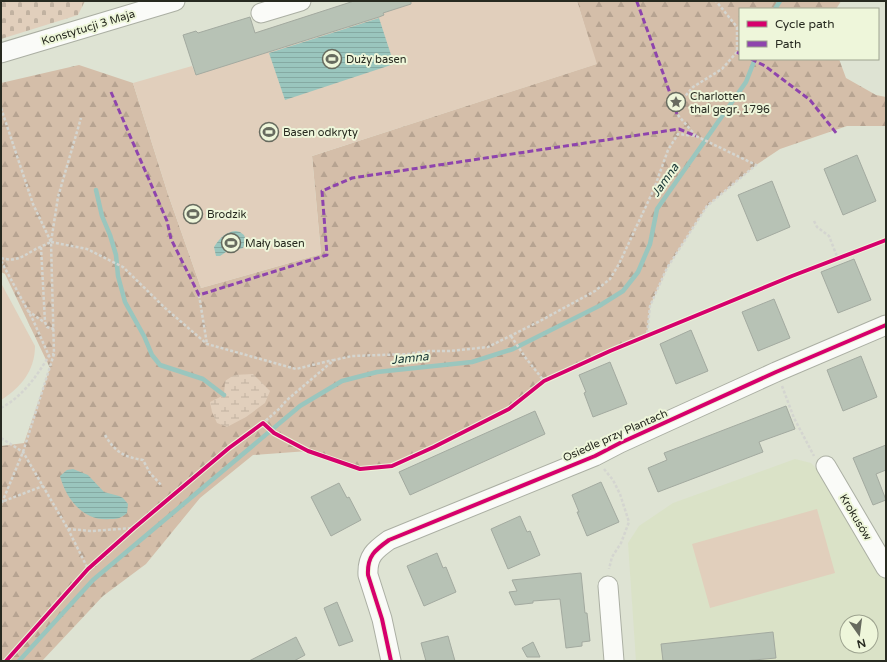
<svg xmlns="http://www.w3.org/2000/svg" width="887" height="662" viewBox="0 0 887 662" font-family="'Varela Round',sans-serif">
<defs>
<pattern id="forest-firs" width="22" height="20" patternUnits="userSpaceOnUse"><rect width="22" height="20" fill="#d4bea9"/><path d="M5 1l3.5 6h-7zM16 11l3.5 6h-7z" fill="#b6a391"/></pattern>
<pattern id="wetland-marsh" width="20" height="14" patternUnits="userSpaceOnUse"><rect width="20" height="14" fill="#e1cfbc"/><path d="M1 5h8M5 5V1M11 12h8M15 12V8" fill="none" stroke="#c1b2a1"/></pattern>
<pattern id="cemetery-stones" width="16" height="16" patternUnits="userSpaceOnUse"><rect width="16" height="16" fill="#e1cfbc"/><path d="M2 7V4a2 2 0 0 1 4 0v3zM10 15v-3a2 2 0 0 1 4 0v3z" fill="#c1b2a1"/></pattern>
<pattern id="water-rules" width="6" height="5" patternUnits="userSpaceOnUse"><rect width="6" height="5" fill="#9ac6be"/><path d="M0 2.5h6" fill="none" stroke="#85aaa3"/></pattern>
</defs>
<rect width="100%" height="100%" fill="#dee3d3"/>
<path fill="#dae2c7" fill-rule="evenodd" d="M795 459 811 463 831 483 886 582V661H636L628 543 639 526 673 503ZM847 622H871V646H847Z"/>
<polygon fill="url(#forest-firs)" points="577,1 841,1 836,9 740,9 740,59 839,59 846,78 876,95 886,97 886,126 847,126 780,149 756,165 707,206 667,268 650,306 647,336 544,381 509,409 434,447 392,466 360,469 308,451 253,455 200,498 146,564 103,596 42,661 1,661 1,446 24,443 50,368 5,274 1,272 1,83 79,65 133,83 168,194 201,288 321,254 312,156 596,64"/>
<polygon fill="url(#wetland-marsh)" points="253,374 270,391 265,403 246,417 227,427 217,423 212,412 210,402 224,395 225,381 234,375"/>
<polygon fill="url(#cemetery-stones)" points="1,1 85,1 78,15 1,39"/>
<g fill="#e1cfbc">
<polygon points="354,1 577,1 597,64 312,156 321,254 201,288 168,194 133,83 192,66 196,75 255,33"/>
<path d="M1 283 35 346C35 371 20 388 1 400Z"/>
<polygon points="817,509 835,573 710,608 692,544"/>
</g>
<g fill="url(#water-rules)">
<polygon points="379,18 394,64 285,100 269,53"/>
<circle cx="193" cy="215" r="9"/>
<path d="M236 231 240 232 244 235 246 240 243 248 236 250H229L220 256H216L214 247C220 238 225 232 236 231Z"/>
<path d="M73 469 88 475 104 492 119 496 123 498 128 504 127 513C121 518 118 519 110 519 84 522 66 499 60 476L67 470Z"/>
</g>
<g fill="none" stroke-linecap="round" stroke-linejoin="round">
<g stroke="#9ac6be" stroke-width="4.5">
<polyline points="775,9 780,1"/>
<polyline points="96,190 102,216 110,235 116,255 118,276 125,302 144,336 152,355 160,365 203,379 224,395"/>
<polyline points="19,661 93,580 300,406 342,381 377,372 472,362 513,349 599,306 623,291 638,272 650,244 657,209 746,82 755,59"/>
</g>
</g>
<g fill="#b7c2b5" stroke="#a3aaa0">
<polygon points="354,1 411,1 411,4 383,13 384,15 379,17 196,75 183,35 196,31 198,33 250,17 255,33"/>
<polygon points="857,155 876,201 843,215 824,169"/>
<polygon points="772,181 790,227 757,241 738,195"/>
<polygon points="854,259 871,300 838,313 821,272"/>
<polygon points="774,299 790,338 758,351 742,312"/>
<polygon points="691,330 708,371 676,384 660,344"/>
<polygon points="861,356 877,397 843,411 827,370"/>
<polygon points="610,362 627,404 593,417 584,393 586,392 579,375"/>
<polygon points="786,406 795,429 759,442 763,452 658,492 648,468 667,460 664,453"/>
<polygon points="535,411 545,434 410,495 399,472"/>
<polygon points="886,445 886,470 876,474 886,500 873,505 853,458"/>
<polygon points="601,482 619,522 587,536 577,512 579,512 572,495"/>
<polygon points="339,483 347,498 349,497 361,520 331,536 311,497"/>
<polygon points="520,516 527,532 530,531 540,555 508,569 491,529"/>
<polygon points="437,553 443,568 446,567 456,592 424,606 407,566"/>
<polygon points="581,573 585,613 587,613 590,641 582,642 582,646 566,648 560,599 533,601 533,603 515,605 509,592 517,591 512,580"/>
<polygon points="337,602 353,641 339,646 324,608"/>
<polygon points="773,632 776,658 743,661 663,661 661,644"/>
<polygon points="448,636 455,661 426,661 421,643"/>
<polygon points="296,637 305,655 294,661 249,661"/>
<polygon points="533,642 540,657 527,657 522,648"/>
</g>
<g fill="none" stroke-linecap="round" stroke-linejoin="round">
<g stroke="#abafa3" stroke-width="21">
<g id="minor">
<polyline points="261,13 301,1"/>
<polyline points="1,53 175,1"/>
<polyline points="826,466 886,568"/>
<polyline points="608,586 614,661"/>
<path d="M391 661 382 619 368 575C367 556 375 550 389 540L595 456 620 443 776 372 886 325"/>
</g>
</g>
<g stroke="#d4d5d0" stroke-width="2.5" stroke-dasharray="3 2" stroke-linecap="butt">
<polyline points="1,108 33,204 51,242 54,354 23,452 1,505"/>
<polyline points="696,136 677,114 681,101 693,87 722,69 737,52 737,27 716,1"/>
<polyline points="814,221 817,227 829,236 838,259"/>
<polyline points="51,242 87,249 123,267 165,308 207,344 296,369 333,360"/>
<polyline points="41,247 45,322 47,327 54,329"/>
<path d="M1 258C15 262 22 257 34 250 39 247 45 245 51 242L58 197 81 118"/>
<polyline points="1,261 33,320 49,356"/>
<polyline points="199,295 207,344"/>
<polyline points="28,311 44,322"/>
<polyline points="511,336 525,357 544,381"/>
<polyline points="782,386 794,418 814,456"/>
<path d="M1 408C23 396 36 377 49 356L54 354"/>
<polyline points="274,433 308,451 360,469 392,466 434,447 509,409 544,381 610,351 792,276 886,240"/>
<path d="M105 435C115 452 124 457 143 460L150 473 162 486"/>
<polyline points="1,438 23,452 68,529 88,569"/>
<polyline points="604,469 613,480 620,494 629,522 621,543 612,557 609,569"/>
<polyline points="4,501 43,486"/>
<polyline points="68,529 92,531 133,528"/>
<polyline points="6,661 88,569 134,528 229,448 263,423 279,409 287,400 334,360 352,356 409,354 429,351 450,351 488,347 540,321 595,291 610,279 619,264 654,189 668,150 678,134 696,136 756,165 707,206 667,268 650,306 647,336"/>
</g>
<use href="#minor" stroke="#fafbf8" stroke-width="19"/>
<g stroke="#8e44ad" stroke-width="3" stroke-dasharray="6 3" stroke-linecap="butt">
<polyline points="637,1 637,2 663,73 677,114"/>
<polyline points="737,52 740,54"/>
<polyline points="751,59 765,66 810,100 837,134"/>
<polyline points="111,92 167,221 171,239 199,295 327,255 322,191 352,178 679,129 696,136"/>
</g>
<g stroke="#eef6da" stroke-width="6">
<g id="cycleway">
<polyline points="6,661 88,569 134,528 229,448 263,423 274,433 308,451 360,469 392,466 434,447 509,409 544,381 610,351 792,276 886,240"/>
<path d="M391 661 382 619 368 575C367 556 375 550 389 540L595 456 620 443 776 372 886 325"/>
</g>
</g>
<use href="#cycleway" stroke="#d6006c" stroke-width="4"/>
</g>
<defs>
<g id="stadium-ring" transform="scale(1)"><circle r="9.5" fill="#eef6da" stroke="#676b5f" stroke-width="1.5"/><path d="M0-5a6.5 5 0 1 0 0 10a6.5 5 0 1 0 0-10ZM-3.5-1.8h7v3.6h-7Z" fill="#676b5f"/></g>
<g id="sight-ring" transform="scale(1)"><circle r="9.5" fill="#eef6da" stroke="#676b5f" stroke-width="1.5"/><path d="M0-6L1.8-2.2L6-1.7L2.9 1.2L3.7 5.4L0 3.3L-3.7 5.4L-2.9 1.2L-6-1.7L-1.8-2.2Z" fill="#676b5f"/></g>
</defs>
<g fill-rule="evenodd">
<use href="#stadium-ring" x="332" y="59"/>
<use href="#sight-ring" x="676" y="102"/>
<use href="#stadium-ring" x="269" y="132"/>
<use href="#stadium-ring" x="193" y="214"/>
<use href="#stadium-ring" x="231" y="243"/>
</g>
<g text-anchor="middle" stroke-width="4" stroke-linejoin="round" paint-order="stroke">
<g font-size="11" fill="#272a20" stroke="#eef6da">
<text transform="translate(88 27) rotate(-17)" y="4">Konstytucji 3 Maja</text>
<text transform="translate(615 435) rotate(-24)" y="4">Osiedle przy Plantach</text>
<text transform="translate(856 517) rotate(59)" y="4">Krokusów</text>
</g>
<g font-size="11" fill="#272a20" stroke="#eef6da" text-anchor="start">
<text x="346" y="63">Duży basen</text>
<text x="690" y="100">Charlotten<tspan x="690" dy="13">thal gegr. 1796</tspan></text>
<text x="283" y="136">Basen odkryty</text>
<text x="207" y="218">Brodzik</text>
<text x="245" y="247">Mały basen</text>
</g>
<g font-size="12" font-style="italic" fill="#153433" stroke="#eef6da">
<text transform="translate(665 180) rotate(-55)" y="4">Jamna</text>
<text transform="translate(410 358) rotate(-6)" y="4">Jamna</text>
</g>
</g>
<rect width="887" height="662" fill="none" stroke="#272a20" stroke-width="4"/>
<rect x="739" y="8" width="140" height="52" fill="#eef6da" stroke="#9ea490"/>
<rect x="747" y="21" width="20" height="6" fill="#d6006c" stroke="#9ea490"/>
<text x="775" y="28" font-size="12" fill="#272a20">Cycle path</text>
<rect x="747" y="41" width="20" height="6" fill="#8e44ad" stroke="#9ea490"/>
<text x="775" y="48" font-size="12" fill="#272a20">Path</text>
<g transform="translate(859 634) rotate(166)"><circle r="19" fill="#eef6da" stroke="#9ea490"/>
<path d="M0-3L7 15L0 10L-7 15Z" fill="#676b5f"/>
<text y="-6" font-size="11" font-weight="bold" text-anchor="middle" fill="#272a20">N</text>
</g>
</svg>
